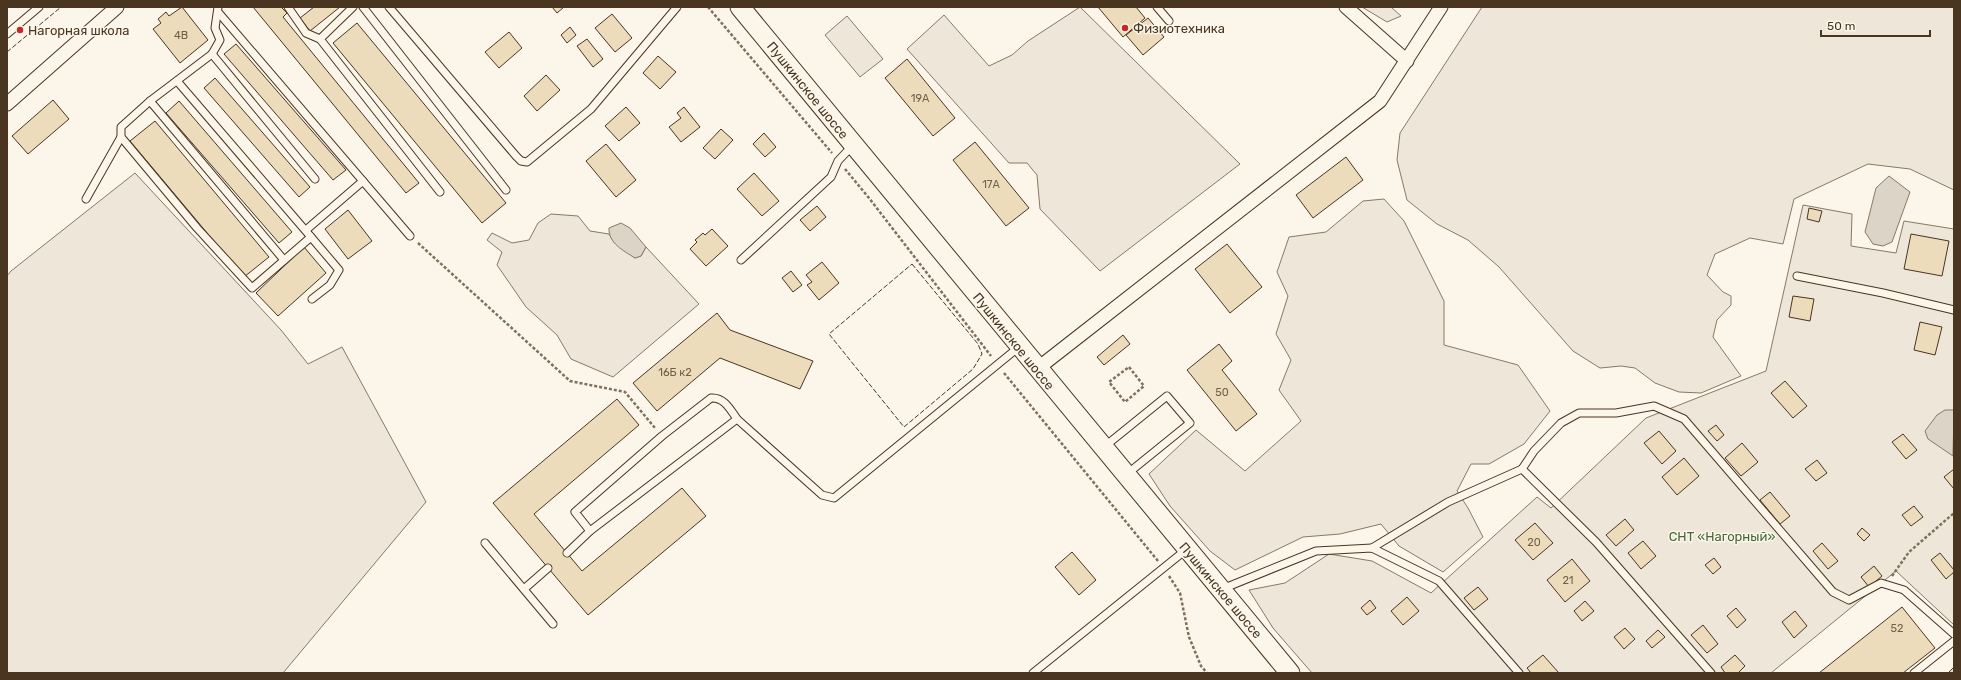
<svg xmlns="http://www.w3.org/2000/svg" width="1961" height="680" viewBox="0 0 1961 680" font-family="Rubik,sans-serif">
<rect width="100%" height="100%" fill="#fbf6e9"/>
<g fill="#ede6d9" stroke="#887966">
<polygon points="1080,7 1240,164 1100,271 1040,209 1037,175 1027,163 1009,163 907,49 944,15 989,66 1012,55 1028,41"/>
<polygon points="1362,7 1391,7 1401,16 1387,22"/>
<polygon points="1482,7 1954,7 1954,190 1910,169 1868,164 1794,199 1783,244 1750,238 1715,254 1707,275 1723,292 1731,296 1731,305 1717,320 1713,337 1741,376 1701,393 1679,392 1655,383 1635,368 1621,366 1600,368 1573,351 1499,267 1468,240 1437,224 1407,200 1397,160 1400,133"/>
<polygon points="847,16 883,59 860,77 825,35"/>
<polygon points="135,173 281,330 308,364 342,347 426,502 283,673 7,673 7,276 11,271"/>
<polygon points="1384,199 1404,221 1444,301 1444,345 1518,365 1550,411 1524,444 1489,464 1471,464 1457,491 1468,508 1483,537 1443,572 1399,546 1381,524 1340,534 1303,537 1235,570 1210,551 1170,506 1149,474 1196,430 1245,471 1301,421 1279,390 1291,360 1276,334 1288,296 1277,272 1289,237 1326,232 1363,201"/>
<polygon points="1803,205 1852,214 1851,246 1896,253 1904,221 1954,229 1954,625 1896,571 1771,673 1312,673 1273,628 1249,590 1285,583 1329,554 1372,561 1431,593 1537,497 1551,508 1646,418 1766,371"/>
<polygon points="551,214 578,216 590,231 609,234 614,242 635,258 641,256 646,247 699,304 613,377 571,359 557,335 526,307 497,265 502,252 487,240 492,233 512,243 529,240 538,223"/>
</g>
<g fill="#dcd4c6" stroke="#887966">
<polygon points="1889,176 1910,192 1892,242 1883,246 1873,244 1865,232 1876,188"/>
<path d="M621 223 630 228 646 247 641 256 635 258C624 251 608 243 609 228Z"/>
<polygon points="1945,410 1954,410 1953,456 1928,439 1925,431 1937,415"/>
</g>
<g fill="#ecdcbc" stroke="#4a3520">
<polygon points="182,7 208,40 180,63 153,29 161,23 158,19 166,12 169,16"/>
<polygon points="253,7 281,7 287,13 283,17 419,183 406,193"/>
<polygon points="314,7 340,7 310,31 300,18"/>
<polygon points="552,7 564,7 557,13"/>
<polygon points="1098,7 1136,7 1145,18 1123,37"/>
<polygon points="612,14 632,38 615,52 595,28"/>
<polygon points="1148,18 1164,37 1143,55 1126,35"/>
<polygon points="357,23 506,203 482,223 333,43"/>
<polygon points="570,27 576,35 567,43 561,35"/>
<polygon points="509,32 522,48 499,68 485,52"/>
<polygon points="587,39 603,59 593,67 577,46"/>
<polygon points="236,44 346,170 333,180 224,54"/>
<polygon points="658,56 676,72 660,89 643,73"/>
<polygon points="907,59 955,118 933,136 885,78"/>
<polygon points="546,75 560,90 537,111 524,96"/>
<polygon points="215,78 310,187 299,197 204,88"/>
<polygon points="53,100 69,119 28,154 12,136"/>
<polygon points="179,101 292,232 279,243 166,113"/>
<polygon points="626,107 640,123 619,141 605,126"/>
<polygon points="684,107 700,127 681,142 669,127 681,118 677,113"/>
<polygon points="155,121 269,257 244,277 130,141"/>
<polygon points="721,129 733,140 715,159 703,148"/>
<polygon points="764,133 776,147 765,157 753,144"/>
<polygon points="975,142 1029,208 1006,226 953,160"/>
<polygon points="606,144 636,180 616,197 586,161"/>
<polygon points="1346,157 1363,180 1313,218 1296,195"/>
<polygon points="754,173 779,201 762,216 737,189"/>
<polygon points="817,206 826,217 810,231 800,220"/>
<polygon points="1809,208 1822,211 1819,222 1807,219"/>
<polygon points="348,210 372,241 348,259 325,229"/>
<polygon points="712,229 728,246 706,266 690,249 697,242 695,240 703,233 705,235"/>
<polygon points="1911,234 1949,241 1942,276 1904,269"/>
<polygon points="1227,244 1262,287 1230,313 1195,269"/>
<polygon points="304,247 326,273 278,316 256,293"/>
<polygon points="822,262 839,283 819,300 807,285 812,282 806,275"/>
<polygon points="791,271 802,285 793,292 782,278"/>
<polygon points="1793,296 1814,299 1810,321 1789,317"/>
<polygon points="717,313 730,330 813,361 800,389 720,358 657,411 633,383"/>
<polygon points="1920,322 1942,327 1935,355 1914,350"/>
<polygon points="1123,335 1130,344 1104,365 1097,357"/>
<polygon points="1219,344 1232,361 1222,370 1257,414 1236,431 1187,370"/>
<polygon points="1785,381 1807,406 1793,418 1771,393"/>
<polygon points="617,399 639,425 534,514 582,571 682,488 706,516 588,615 493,503"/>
<polygon points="1716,425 1724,435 1717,441 1708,431"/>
<polygon points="1659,431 1676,451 1662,464 1644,443"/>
<polygon points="1903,434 1917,450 1906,459 1892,442"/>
<polygon points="1742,443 1758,462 1741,476 1725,458"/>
<polygon points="1684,458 1699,476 1677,495 1662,477"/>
<polygon points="1817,460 1827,473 1816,481 1805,469"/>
<polygon points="1954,469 1954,489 1944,477"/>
<polygon points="1770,492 1790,516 1780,524 1760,500"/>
<polygon points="1914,506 1923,517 1911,526 1902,515"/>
<polygon points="1625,519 1634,530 1616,546 1606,535"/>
<polygon points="1535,523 1553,543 1533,560 1515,540"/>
<polygon points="1862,528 1870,535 1864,541 1857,534"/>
<polygon points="1643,541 1656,556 1641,569 1628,553"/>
<polygon points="1822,543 1838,561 1828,569 1813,551"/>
<polygon points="1072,552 1096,580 1079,595 1055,567"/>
<polygon points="1940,553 1954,570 1954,572 1946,579 1931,560"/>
<polygon points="1714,558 1721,567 1713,574 1705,565"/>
<polygon points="1572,559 1590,581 1565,602 1547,580"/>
<polygon points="1874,566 1882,576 1869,587 1861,577"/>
<polygon points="1478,587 1488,599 1474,610 1464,598"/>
<polygon points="1407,597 1419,611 1403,625 1391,611"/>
<polygon points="1370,600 1376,608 1367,615 1361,608"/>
<polygon points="1585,601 1594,611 1582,621 1574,611"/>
<polygon points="1902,607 1935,648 1903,673 1819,673"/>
<polygon points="1736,608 1746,620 1737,628 1727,616"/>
<polygon points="1795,611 1807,626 1794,638 1782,622"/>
<polygon points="1703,625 1718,644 1707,653 1691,635"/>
<polygon points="1625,628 1635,639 1624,649 1614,637"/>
<polygon points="1658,630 1665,637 1652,648 1646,641"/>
<polygon points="1543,655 1559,673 1531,673 1527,668"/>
<polygon points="1735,655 1745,666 1738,673 1725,673 1721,667"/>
<polygon points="1954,667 1954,673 1948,673"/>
</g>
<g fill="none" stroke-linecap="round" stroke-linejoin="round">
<g stroke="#4a3520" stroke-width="9">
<g id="service">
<polyline points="218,7 215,28 220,40 212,54 150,101 121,127 121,137 197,228 252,288 311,237 339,270 330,285 312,299"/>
<polyline points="288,7 306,33 320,39"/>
<polyline points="353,7 320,39 440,192"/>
<polyline points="363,7 506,190"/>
<polyline points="389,7 516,156 521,161 527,162 591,109 677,7"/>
<polyline points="1157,7 1169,21"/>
<polyline points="218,12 410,236"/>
<polyline points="7,34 39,7"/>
<polyline points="212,54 315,179"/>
<polyline points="177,81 311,237"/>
<polyline points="150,101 284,260"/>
<polyline points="86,199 121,137"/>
<polyline points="306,230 363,181"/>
<polyline points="741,260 831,177 838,161 853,145"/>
<polyline points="1797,276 1883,293 1954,310"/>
<polyline points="1104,447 1167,396 1190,423 1127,474"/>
<polyline points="1522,469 1596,542 1711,673"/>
<path d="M590 531 575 512 662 436 711 398C724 397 730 409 737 419L822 495 834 498 1019 347"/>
<polyline points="485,543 553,624"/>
<polyline points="1372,548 1448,502 1522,469 1534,451 1561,423 1579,413 1616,413 1654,406 1684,419 1833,592 1849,600 1881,583 1904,590 1954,634"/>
<polyline points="567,553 590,531 737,419"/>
<polyline points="524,589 548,568"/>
<polyline points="1222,589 1316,551 1372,548 1439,581 1519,673"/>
<polyline points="1033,673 1187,549"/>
<polyline points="1914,673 1954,641"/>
</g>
</g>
<g stroke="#4a3520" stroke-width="15">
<g id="minor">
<polyline points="1346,7 1407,61"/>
<polyline points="7,104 117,7"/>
<polyline points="1037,369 1380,101 1441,7"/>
</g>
</g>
<g stroke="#4a3520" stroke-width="21">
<polyline id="secondary" points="740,7 1290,673"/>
</g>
<g stroke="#7f6f5c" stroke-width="2.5" stroke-dasharray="3 2" stroke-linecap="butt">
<polyline points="708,7 832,153"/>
<polyline points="845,169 869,198 991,356"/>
<polyline points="418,243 570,381 625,392 655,428"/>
<polygon points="1129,367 1144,386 1125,402 1109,382"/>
<polyline points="1004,373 1158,561"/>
<polyline points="1169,576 1180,593 1189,637 1201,666 1207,673"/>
<polyline points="1892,576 1909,552 1954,513"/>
</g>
<use href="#service" stroke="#fbf6e9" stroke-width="7"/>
<use href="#minor" stroke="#fbf6e9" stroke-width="13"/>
<use href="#secondary" stroke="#fbf6e9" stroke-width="19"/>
<g stroke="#4a3520" stroke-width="1" stroke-dasharray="5 2" stroke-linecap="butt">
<polyline points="7,52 61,7"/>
<polygon points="912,264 978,344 982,354 973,369 904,427 829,334"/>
</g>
</g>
<g fill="#c62828" stroke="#fbf6e9" stroke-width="1.5">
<circle cx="1125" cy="28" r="4"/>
<circle cx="20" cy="30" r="4"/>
</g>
<g text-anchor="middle" stroke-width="3" stroke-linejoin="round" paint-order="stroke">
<g font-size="11" fill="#725f47">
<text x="181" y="39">4В</text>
<text x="920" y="102">19А</text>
<text x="991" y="188">17А</text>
<text x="675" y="376">16Б к2</text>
<text x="1222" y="396">50</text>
<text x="1534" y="546">20</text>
<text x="1568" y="584">21</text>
<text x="1897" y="632">52</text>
</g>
<g font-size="13" fill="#4a3520" stroke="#fbf6e9" text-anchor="start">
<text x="1133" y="33">Физиотехника</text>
<text x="28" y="35">Нагорная школа</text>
</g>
<g font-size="13" fill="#4a3520" stroke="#fbf6e9">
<text transform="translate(808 90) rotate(51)" y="5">Пушкинское шоссе</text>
<text transform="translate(1014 341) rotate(51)" y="5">Пушкинское шоссе</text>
<text transform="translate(1221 590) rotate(50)" y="5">Пушкинское шоссе</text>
</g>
<g font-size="13" fill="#436837" stroke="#fbf6e9">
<text x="1722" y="541">СНТ «Нагорный»</text>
</g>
</g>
<rect width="1961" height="680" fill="none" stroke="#4a3520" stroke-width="16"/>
<path d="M1821 30v6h109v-6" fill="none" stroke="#4a3520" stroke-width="2"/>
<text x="1827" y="30" font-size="12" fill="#4a3520" stroke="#fbf6e9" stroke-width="3" paint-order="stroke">50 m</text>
</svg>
